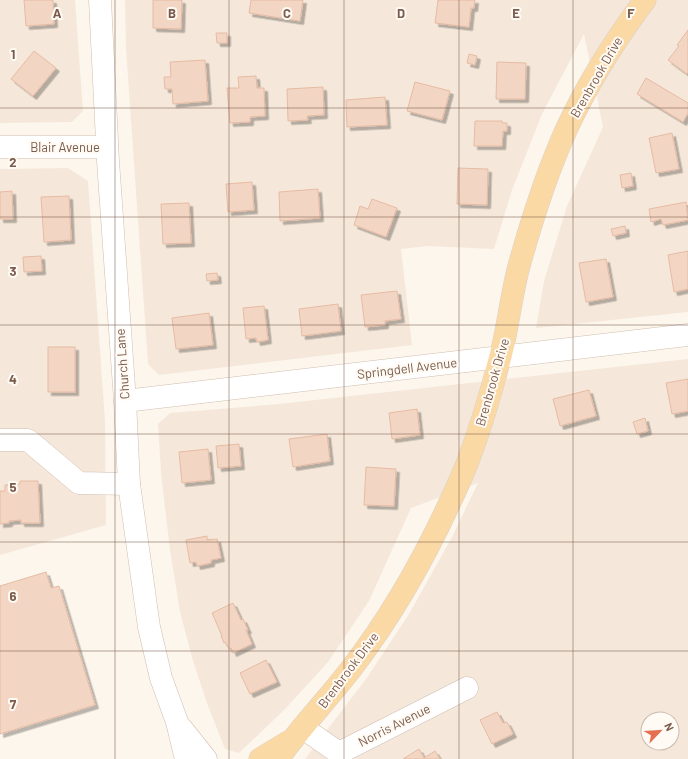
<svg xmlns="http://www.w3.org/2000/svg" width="688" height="759" viewBox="0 0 688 759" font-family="Barlow,sans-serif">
<defs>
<filter id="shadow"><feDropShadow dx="3.5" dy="3.5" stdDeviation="0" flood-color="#0004"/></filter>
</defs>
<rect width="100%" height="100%" fill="#fdf6ec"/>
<g fill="#f5e8da" fill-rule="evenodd">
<polygon points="0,0 75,0 83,111 72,122 0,123"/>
<polygon points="125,0 688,0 688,312 536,328 544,281 567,206 603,127 584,34 542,114 512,190 494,249 428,246 401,249 412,345 159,375 148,364 126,48"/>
<polygon points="68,168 88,181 105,421 106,525 0,555 0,169"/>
<path d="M688 359V759H305L366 679 409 614 452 537 478 483 411 508 369 601 328 662 285 709 239 753 225 749 207 703 193 661 180 612 170 550 161 473 158 424 170 413 279 404ZM648 719H672V743H648Z"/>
</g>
<g fill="#f3d5c3" stroke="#e6bba3" filter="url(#shadow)">
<polygon points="24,0 53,0 54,24 26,26"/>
<polygon points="153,0 182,0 181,29 153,28"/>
<polygon points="251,0 303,0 300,21 249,13"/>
<polygon points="438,0 475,0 474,8 471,8 469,27 435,23"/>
<polygon points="688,30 688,72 687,74 668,60 679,46 677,45"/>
<polygon points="216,33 227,33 227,43 217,43"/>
<polygon points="34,51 56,68 33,96 11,79"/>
<polygon points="469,54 477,56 475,65 467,63"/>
<polygon points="205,60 208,101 173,104 172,89 165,89 164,77 171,77 170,62"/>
<polygon points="497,62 526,63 525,99 496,99"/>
<polygon points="256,76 257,88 264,88 265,116 250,117 250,122 230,123 227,88 239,88 238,77"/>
<polygon points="646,78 688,103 688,113 683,122 637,94"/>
<polygon points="415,82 450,91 442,120 407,111"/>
<polygon points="323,87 324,115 307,116 308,120 288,121 287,89"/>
<polygon points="385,97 387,125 347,127 346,100"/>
<polygon points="475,121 502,121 502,123 507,123 507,131 503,131 502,146 474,146"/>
<polygon points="672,133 679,169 656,173 649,138"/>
<polygon points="458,168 488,169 487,205 457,204"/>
<polygon points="631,173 633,186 622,188 620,175"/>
<polygon points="252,182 254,210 228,212 226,184"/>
<polygon points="318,189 320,218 280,221 279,192"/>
<polygon points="12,191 13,219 0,219 0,192"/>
<polygon points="69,196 71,240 44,242 41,197"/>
<polygon points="372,199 397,208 386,237 354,225 360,206 368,209"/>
<polygon points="686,202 688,220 663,225 661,219 651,222 649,209"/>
<polygon points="189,203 191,243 163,244 161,204"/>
<polygon points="625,226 626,233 613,236 611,229"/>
<polygon points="688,251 688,289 674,292 668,255"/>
<polygon points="41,256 42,271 24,272 23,257"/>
<polygon points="606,259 613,297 586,302 579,263"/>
<polygon points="217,273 218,280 207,281 206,274"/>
<polygon points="397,291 401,319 385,321 385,325 365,327 361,295"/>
<polygon points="338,304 341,331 302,336 299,309"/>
<polygon points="264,306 268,340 257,342 256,338 246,339 243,308"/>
<polygon points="209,313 213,345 176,349 172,318"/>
<rect x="48" y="347" width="27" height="45"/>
<polygon points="688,379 688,411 672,414 666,383"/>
<polygon points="589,390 596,416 560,426 553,399"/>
<polygon points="417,409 420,435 392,439 389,413"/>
<polygon points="645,418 648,431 637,434 633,422"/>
<polygon points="327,434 330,461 293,467 289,439"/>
<polygon points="239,444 241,466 218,468 216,446"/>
<polygon points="208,449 211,480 182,483 179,452"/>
<polygon points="366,467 396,469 394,506 364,505"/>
<polygon points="20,481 38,481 40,523 21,523 21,520 9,521 9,523 0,524 0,491 5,491 5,485 20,484"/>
<polygon points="207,536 207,540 217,539 221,558 211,560 211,563 197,566 196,562 190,563 186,540"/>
<polygon points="46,572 51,588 59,586 95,705 0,734 0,586"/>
<polygon points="233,603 241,620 243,619 248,630 246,630 252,644 233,653 231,648 229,649 225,642 224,643 221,636 222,636 212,613"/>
<polygon points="266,660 277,682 250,694 240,673"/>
<polygon points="497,712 503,723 507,722 513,734 492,744 480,720"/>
<polygon points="419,749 424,758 435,751 440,759 403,759"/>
</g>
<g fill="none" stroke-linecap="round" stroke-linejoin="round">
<g stroke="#d1beb0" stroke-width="23">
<g id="minor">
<polyline points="100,0 108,161 125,401 129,484 149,627 161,678 177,722 186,759"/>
<polyline points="0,147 107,147"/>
<polyline points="125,401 688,335"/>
<polyline points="0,440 28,440 79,483 129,484"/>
<polyline points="303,728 339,753 467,688"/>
<polyline points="182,729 206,759"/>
</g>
</g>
<g stroke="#dad1cd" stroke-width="23">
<g id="major">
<polyline points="260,759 288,742"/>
<path d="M278 759C300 728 327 700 351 669 391 617 424 559 451 500 457 487 463 474 468 461 481 427 491 393 500 358 508 328 511 296 519 266 532 219 547 172 567 128 588 83 615 40 645 0"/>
</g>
</g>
<use href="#minor" stroke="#fff" stroke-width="22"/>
<use href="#major" stroke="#fbd9a5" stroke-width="22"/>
</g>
<path fill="none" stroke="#7a5c4d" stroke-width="1" stroke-opacity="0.55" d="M115 0V759M229 0V759M344 0V759M459 0V759M573 0V759M0 108H688M0 217H688M0 325H688M0 434H688M0 542H688M0 651H688"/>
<g text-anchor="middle" stroke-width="4" stroke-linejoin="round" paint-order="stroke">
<g font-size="13" fill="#7a5c4d" stroke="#fffaf3">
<text transform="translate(596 77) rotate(-60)" y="5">Brenbrook Drive</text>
<text x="65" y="152">Blair Avenue</text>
<text transform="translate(122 364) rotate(-94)" y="5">Church Lane</text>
<text transform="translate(407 368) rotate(-7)" y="5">Springdell Avenue</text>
<text transform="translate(492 382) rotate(-74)" y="5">Brenbrook Drive</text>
<text transform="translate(348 670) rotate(-53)" y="5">Brenbrook Drive</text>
<text transform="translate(394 725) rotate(-27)" y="5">Norris Avenue</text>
</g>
</g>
<g font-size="13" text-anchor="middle" font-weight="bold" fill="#7a5c4d" stroke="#fffaf3" stroke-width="4" stroke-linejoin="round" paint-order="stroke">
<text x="57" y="18">A</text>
<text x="172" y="18">B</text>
<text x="287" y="18">C</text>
<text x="401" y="18">D</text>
<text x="516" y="18">E</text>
<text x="631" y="18">F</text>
<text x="13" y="59">1</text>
<text x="13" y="167">2</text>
<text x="13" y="276">3</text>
<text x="13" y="384">4</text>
<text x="13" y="492">5</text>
<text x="13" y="601">6</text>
<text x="13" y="709">7</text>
</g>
<g transform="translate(660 731) rotate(65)"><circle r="19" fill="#fffaf3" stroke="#cabbb1"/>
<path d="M0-3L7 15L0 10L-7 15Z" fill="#e76f51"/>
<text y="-6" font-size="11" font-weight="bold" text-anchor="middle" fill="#7a5c4d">N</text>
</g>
</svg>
